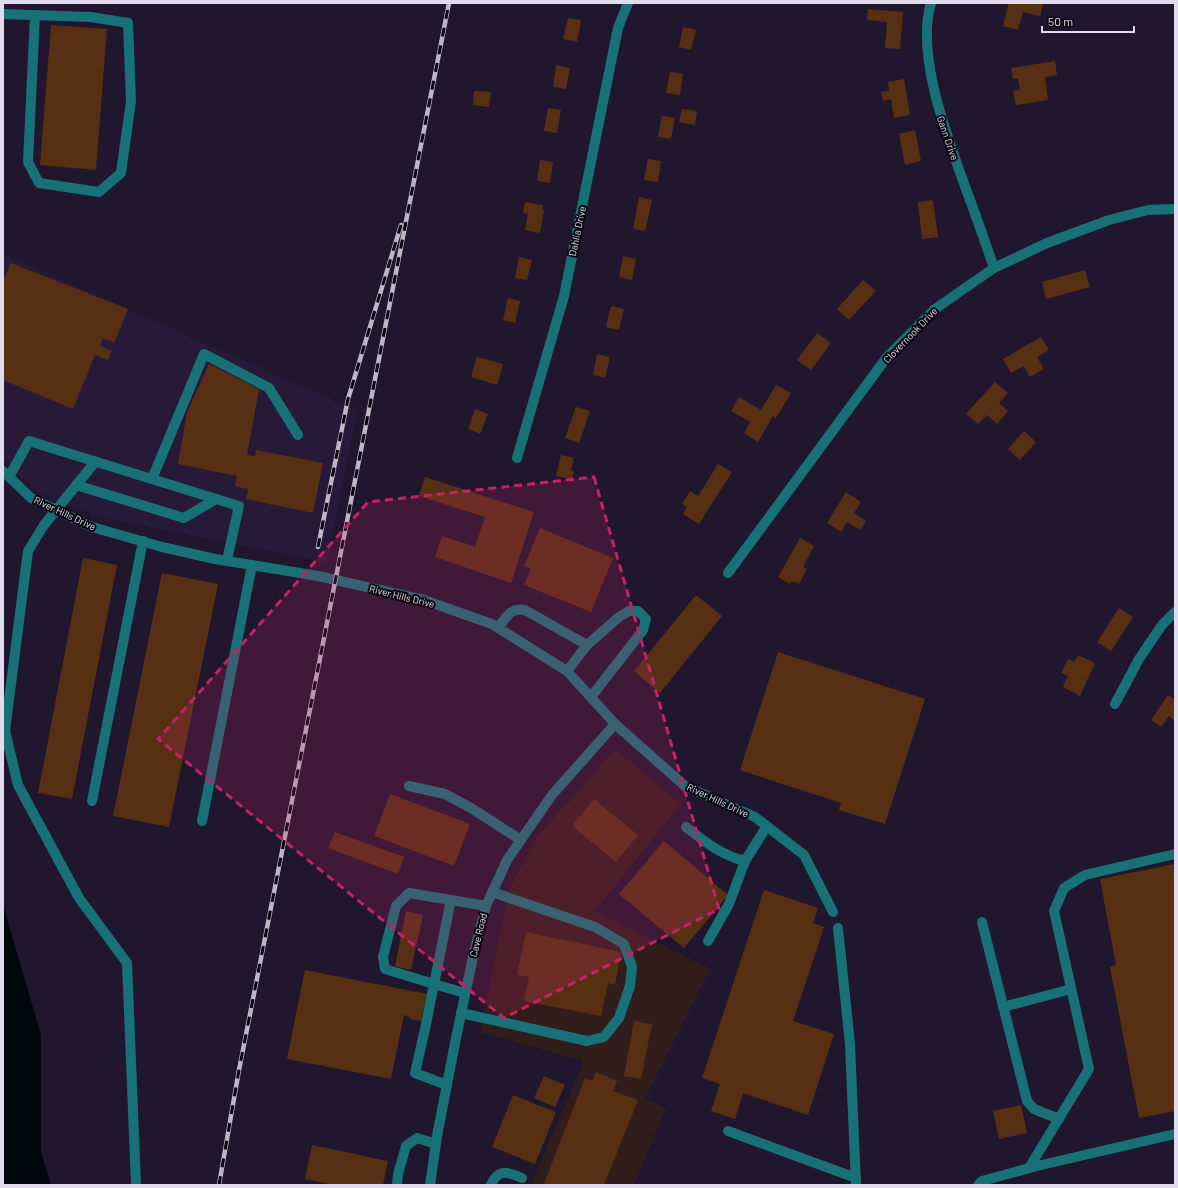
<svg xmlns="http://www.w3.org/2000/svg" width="1178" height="1188" viewBox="0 0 1178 1188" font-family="Barlow,sans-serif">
<rect width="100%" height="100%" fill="#20172f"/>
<polygon fill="#311e1c" points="615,749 681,804 595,911 710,969 645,1099 666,1108 634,1185 531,1185 584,1061 480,1032 510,887 536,838"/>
<polygon fill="#271a39" points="3,254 357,411 327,562 99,517 35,491 3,458"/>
<polygon fill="#00080b" points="3,905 41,1035 41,1151 51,1185 3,1185"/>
<g fill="#573014">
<polygon points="1009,3 1039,3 1043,4 1040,16 1023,12 1018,30 1003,26"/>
<polygon points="868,9 903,12 900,49 885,48 887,22 867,20"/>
<polygon points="568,18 581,20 577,42 563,39"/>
<polygon points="51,25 107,29 96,170 40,165"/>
<polygon points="683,27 696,30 691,50 679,47"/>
<polygon points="1055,61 1057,75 1045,77 1048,100 1016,105 1013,91 1020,90 1018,78 1013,79 1011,68"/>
<polygon points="556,65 570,68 566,89 553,87"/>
<polygon points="670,72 683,74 680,95 666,93"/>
<polygon points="904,79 910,115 894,118 891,99 883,101 881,92 889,91 888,82"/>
<polygon points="474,91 491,92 489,107 473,105"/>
<polygon points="548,108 561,110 557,133 544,131"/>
<polygon points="682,109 697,111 695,125 679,122"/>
<polygon points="662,116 675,118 671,139 658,137"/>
<polygon points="915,130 921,161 905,165 899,134"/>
<polygon points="648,159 661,161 658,182 644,180"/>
<polygon points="540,160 553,162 550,183 537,181"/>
<polygon points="639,197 652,200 645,231 633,229"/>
<polygon points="933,200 938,237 922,239 918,202"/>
<polygon points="525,202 543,205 542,209 544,210 540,233 525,230 528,214 523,213"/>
<polygon points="623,256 636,259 632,280 619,277"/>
<polygon points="519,257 532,260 527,280 515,278"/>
<polygon points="11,263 128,309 114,343 103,338 100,346 112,351 108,360 95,355 73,409 3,380 3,282"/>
<polygon points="1085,270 1090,287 1046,299 1042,282"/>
<polygon points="863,280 876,291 849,320 837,309"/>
<polygon points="508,298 520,301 515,323 503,320"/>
<polygon points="611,306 624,309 619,330 606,327"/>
<polygon points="817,333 831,343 811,370 797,360"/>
<polygon points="1041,337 1049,350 1037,357 1044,369 1030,377 1024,366 1011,373 1003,359"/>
<polygon points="597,354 610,357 605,378 593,375"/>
<polygon points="477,357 503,364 497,385 471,377"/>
<polygon points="209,364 259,389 247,455 255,456 256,450 323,463 313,513 246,499 248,489 235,486 237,476 178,464 187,412"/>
<polygon points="995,382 1008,393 999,403 1008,411 997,424 987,415 978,424 966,414"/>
<polygon points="776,385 791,393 776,418 773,416 758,442 744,433 750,422 731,411 739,397 761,410"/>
<polygon points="576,407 590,411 579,443 565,438"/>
<polygon points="475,409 488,414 480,434 468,429"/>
<polygon points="1024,431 1036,442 1020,460 1008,449"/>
<polygon points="561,455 574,458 571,470 574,471 572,479 556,476"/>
<polygon points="718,464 732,472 699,524 683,514 687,507 682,504 690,491 698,496"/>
<polygon points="425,477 534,512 511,583 435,557 442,536 475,547 485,517 419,496"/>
<polygon points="846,492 861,502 854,513 866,521 860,530 847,522 841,532 827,523"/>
<polygon points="540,528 613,558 591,612 524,585 531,569 524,566"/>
<polygon points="800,538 814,546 803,567 807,569 799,584 792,581 790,584 778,577"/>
<polygon points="83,558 117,565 72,799 38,793"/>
<polygon points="162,573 218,584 169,827 113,816"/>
<polygon points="696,595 722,616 660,693 634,671"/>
<polygon points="1119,608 1133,617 1111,651 1097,642"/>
<polygon points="778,652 925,699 885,824 839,810 841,803 740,770"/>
<polygon points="1078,655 1095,663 1080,696 1063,687 1068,676 1061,673 1068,659 1074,662"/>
<polygon points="1168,695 1175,700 1175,721 1169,716 1161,727 1151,720"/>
<polygon points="390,794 470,824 454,866 374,836"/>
<polygon points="594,799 638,835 616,862 572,826"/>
<polygon points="335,832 404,857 398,874 328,848"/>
<polygon points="664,841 728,895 684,948 619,894"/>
<polygon points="1175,864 1175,1111 1139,1118 1110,967 1116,965 1100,879"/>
<polygon points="764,890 818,908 813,923 824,927 793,1021 834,1034 808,1115 743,1093 735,1119 711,1111 720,1084 702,1078"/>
<polygon points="406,911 423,915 411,970 395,966"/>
<polygon points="526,932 621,952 615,985 608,983 601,1016 524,1001 529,977 517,975"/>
<polygon points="305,970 427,994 421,1021 410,1019 410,1017 404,1015 391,1079 287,1059"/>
<polygon points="634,1021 652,1024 641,1079 624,1076"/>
<polygon points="596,1072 617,1081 613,1091 638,1100 604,1185 544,1184 585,1078 592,1081"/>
<polygon points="544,1076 565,1085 555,1107 534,1098"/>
<polygon points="513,1095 556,1112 535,1164 492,1147"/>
<polygon points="1021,1105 1027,1133 999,1139 993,1111"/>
<polygon points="312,1145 388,1161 383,1185 334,1185 305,1179"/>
</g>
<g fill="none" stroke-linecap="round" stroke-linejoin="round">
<g stroke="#187176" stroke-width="10">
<path d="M931 3C916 53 945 130 962 178 973 208 984 238 994 268"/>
<polyline points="3,14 91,17 128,23 131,101 121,173 99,192 39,183 28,162 35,15"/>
<polyline points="517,458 564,296 618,28 628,3"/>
<polyline points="95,462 44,525 28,551 5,731 18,785 79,898 127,963 136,1185"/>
<polyline points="3,471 31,498 92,527 162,547 215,559 318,576 424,600 492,624 567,671 615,724 685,786 755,817 804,855 833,912"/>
<polyline points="9,477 29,441 239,506 227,560"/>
<polyline points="152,479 204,354 269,388 298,435"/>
<polyline points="76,485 184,518 216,499"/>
<polyline points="728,573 887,357 935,309 994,268 1047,243 1109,220 1148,210 1175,209"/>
<path d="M498 628C506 618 510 607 525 610L587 645"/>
<polyline points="567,671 587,645 619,617 629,611 638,611 646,619 643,630 591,697"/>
<polyline points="1115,704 1139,659 1162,625 1175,612"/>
<polyline points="409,786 445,794 471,808 521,840"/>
<polyline points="92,801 143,541"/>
<polyline points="202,821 252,565"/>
<path d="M686 827C704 841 722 856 745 861L767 826"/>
<polyline points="451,900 434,984 465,993"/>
<polyline points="982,922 1027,1101 1034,1109 1059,1119"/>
<polyline points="838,928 850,1044 856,1185"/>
<polyline points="708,941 729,904 745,861"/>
<polyline points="1003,1007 1071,989"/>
<polyline points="461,1013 587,1041 604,1037 619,1018 630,986 632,967 624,944 595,927 492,892"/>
<polyline points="447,1085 415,1073 425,1029 434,984 385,969 383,957 396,906 409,893 486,906"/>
<polyline points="728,1131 856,1178"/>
<polyline points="1029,1168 1089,1069 1054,911 1064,888 1085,875 1175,854"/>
<polyline points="397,1185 398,1174 406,1146 417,1138 436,1144"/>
<polyline points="430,1185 437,1136 456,1038 474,952 486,906 507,860 552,795 615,724"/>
<path d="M491 1185C498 1168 508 1172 522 1178"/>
<polyline points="978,1185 982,1181 1037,1166 1175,1134"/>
</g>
<g stroke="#bcb6c8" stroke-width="4.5">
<g id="rail">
<polyline points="318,547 348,399 401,225"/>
<polyline points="219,1185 239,1070 449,3"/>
</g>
</g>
<use href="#rail" stroke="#08050f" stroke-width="3" stroke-dasharray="9" stroke-linecap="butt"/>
</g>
<path fill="#c42262" fill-opacity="0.2" stroke="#c42262" stroke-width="3" stroke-dasharray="8 5" stroke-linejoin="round" d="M594 477 719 909 504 1018 158 739 368 502Z"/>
<g text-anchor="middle" stroke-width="4" stroke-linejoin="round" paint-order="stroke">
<g font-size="10" fill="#e1dced" stroke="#08050f">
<text transform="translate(948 138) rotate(71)" y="4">Gann Drive</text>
<text transform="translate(577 231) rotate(-78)" y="4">Dahlia Drive</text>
<text transform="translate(910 335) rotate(-46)" y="4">Clovernook Drive</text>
<text transform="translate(65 513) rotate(25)" y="4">River Hills Drive</text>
<text transform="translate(402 596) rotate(14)" y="4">River Hills Drive</text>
<text transform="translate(718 800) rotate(25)" y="4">River Hills Drive</text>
<text transform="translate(478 935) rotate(-76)" y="4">Cave Road</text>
</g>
</g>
<rect width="1178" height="1188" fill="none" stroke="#e1dced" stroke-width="8"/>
<path d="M1042 26v6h92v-6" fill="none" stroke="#e1dced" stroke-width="2"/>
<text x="1048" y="26" font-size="12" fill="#e1dced" stroke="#08050f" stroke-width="3" paint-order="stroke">50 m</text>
</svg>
